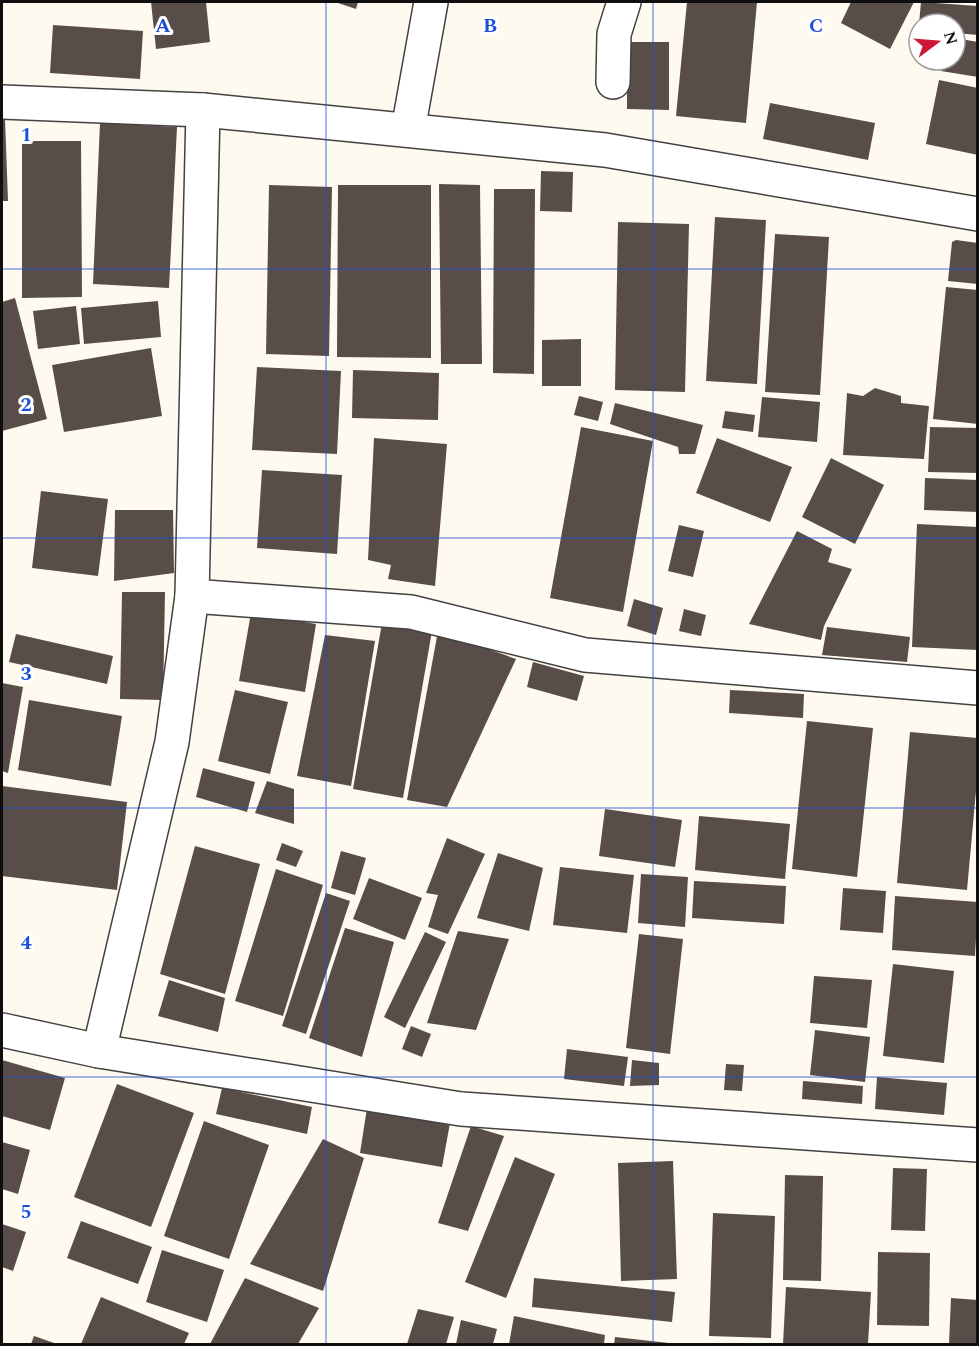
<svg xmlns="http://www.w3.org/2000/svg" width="979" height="1346" viewBox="0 0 979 1346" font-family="Spectral,serif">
<rect width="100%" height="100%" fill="#fffaf0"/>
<g fill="#594d4a">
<polygon points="151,2 206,2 210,42 156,49"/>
<polygon points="335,2 358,2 356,9"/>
<polygon points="687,2 757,2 746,123 676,116"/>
<polygon points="851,2 914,2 890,49 841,23"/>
<polygon points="921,2 978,6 978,35 955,33 955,24 919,24"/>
<polygon points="53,25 143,31 140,79 50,73"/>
<polygon points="955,38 978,42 978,77 941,71 943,60 955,60"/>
<polygon points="627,42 669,42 669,110 627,109"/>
<polygon points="939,80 978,88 978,155 926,144"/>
<polygon points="770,103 875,123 868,160 763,139"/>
<polygon points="2,119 5,119 8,201 2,201"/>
<polygon points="100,123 177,127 169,288 93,284"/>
<polygon points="22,141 81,141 82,297 22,298"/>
<polygon points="541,171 573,172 572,212 540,211"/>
<polygon points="439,184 480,185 482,364 441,364"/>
<polygon points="269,185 332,187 329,356 266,354"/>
<polygon points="338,185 431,185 431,358 337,357"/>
<polygon points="494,189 535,189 534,374 493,373"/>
<polygon points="715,217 766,220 757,384 706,381"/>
<polygon points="618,222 689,224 685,392 615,390"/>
<polygon points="775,234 829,237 820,395 765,392"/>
<polygon points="956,240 978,243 978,284 948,281 952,242"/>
<polygon points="946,287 978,290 978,424 933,419"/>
<polygon points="15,298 47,419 2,431 2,302"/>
<polygon points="158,301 161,337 84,344 81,308"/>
<polygon points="76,306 80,344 38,349 33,311"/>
<polygon points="581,339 581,386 542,386 542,340"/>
<polygon points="151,348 162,416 64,432 52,365"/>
<polygon points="257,367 341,371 337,454 252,450"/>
<polygon points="353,370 439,373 438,420 352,418"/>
<polygon points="875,388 901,396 901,403 929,406 924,459 843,455 847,393 863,396"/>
<polygon points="579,396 603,402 598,421 574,415"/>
<polygon points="762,397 820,402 817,442 758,437"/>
<polygon points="615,403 703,425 695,454 679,454 678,447 610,424"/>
<polygon points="725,411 755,415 753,432 722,428"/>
<polygon points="581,427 653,441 623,612 550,598"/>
<polygon points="930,427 978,428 978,473 928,472"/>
<polygon points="374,438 447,444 435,586 388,579 391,565 368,560"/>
<polygon points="717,438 792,467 770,522 696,493"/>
<polygon points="831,458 884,485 855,544 802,517"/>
<polygon points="262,470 342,475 337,554 257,548"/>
<polygon points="925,478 978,480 978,512 924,510"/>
<polygon points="41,491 108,499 98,576 32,568"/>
<polygon points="115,510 173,510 174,573 114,581"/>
<polygon points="917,524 978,527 978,650 912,647"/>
<polygon points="679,525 704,531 693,577 668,571"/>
<polygon points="797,531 832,549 828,562 852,569 824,626 821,640 749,624"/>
<polygon points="122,592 165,592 163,700 120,699"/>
<polygon points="634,599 663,608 656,635 627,626"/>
<polygon points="684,609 706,615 701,636 679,631"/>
<polygon points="251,613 316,624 305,692 239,681"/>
<polygon points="382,623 432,631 403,798 353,789"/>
<polygon points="827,627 910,637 907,662 822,655"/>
<polygon points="438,631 516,659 447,807 407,800"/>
<polygon points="16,634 113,656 107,684 9,662"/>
<polygon points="325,635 375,641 351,786 297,776"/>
<polygon points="533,662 584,676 577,701 527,687"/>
<polygon points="2,683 23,687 8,773 2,771"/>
<polygon points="235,690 288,702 270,774 218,761"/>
<polygon points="730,690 804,694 803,718 729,713"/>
<polygon points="29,700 122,716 111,786 18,770"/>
<polygon points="807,721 873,728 857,877 792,869"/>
<polygon points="910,732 978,738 978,769 967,890 897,883"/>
<polygon points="203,768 255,782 247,812 196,797"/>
<polygon points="267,781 294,789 294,824 255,813"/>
<polygon points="2,786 127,802 117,890 2,876"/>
<polygon points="605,809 682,820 675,867 599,856"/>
<polygon points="699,816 790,824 785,879 695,870"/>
<polygon points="447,838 485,854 448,934 428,927 438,895 426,893"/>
<polygon points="282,843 303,851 296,867 276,860"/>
<polygon points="195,846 260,864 225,994 160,974"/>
<polygon points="341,851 366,858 355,895 331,888"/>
<polygon points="498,853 543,868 529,931 477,918"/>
<polygon points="560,867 634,875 627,933 553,925"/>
<polygon points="276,869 323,885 283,1016 235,1001"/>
<polygon points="641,874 688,877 685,927 638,923"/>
<polygon points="369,878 422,898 405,940 353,919"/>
<polygon points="694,881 786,886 784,924 692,918"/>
<polygon points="843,888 886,891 883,933 840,930"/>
<polygon points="326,893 350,901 306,1034 282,1026"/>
<polygon points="895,896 978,902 975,956 892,950"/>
<polygon points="345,928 394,942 362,1057 309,1038"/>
<polygon points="458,931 509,939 476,1030 427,1023"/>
<polygon points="425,932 446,942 405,1028 384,1017"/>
<polygon points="639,934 683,939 670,1054 626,1048"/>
<polygon points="893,964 954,971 944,1063 883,1056"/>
<polygon points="814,976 872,980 867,1028 810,1023"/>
<polygon points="169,980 225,998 218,1032 158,1016"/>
<polygon points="411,1026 431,1034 422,1057 402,1049"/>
<polygon points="815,1030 870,1037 865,1082 810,1075"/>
<polygon points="567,1049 628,1057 624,1086 564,1079"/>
<polygon points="2,1060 65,1078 50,1130 2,1116"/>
<polygon points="632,1060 659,1063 659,1085 630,1086"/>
<polygon points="726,1064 744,1065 742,1091 724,1090"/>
<polygon points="877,1077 947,1083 944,1115 875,1109"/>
<polygon points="803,1081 863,1086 862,1104 802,1099"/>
<polygon points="117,1084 194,1113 151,1227 74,1197"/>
<polygon points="222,1088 312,1107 307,1134 216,1114"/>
<polygon points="367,1108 450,1123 442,1167 360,1153"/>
<polygon points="204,1121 269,1145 229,1259 164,1236"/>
<polygon points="471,1126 504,1136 468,1231 438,1223"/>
<polygon points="323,1139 364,1158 323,1291 250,1264"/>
<polygon points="2,1142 30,1150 18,1194 2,1189"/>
<polygon points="515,1157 555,1174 506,1298 465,1282"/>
<polygon points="673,1161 677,1279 621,1281 618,1163"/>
<polygon points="893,1168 927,1169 925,1231 891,1230"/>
<polygon points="785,1175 823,1176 821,1281 783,1280"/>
<polygon points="713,1213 775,1216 771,1338 709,1336"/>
<polygon points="81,1221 152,1247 138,1284 67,1258"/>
<polygon points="2,1224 26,1232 13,1271 2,1267"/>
<polygon points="162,1250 224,1270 207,1322 146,1302"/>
<polygon points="878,1252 930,1253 929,1326 877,1325"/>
<polygon points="245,1278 319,1308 298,1344 210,1344"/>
<polygon points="534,1278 675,1292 672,1322 532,1307"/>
<polygon points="786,1287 871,1292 868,1344 783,1344"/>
<polygon points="101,1297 189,1333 184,1344 81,1344"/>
<polygon points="951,1298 978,1300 978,1344 949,1344"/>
<polygon points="418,1309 454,1317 446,1344 407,1344"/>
<polygon points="514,1316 605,1335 604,1344 509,1344"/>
<polygon points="461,1320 497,1329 493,1344 456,1344"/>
<polygon points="34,1336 57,1344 31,1344"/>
<polygon points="615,1337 669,1343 669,1344 614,1344"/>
</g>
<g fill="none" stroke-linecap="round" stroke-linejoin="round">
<g stroke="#424242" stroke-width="36">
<g id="street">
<polyline points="613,82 614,34 624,2"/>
<polyline points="2,102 203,110 605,150 978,214"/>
<polyline points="408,130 431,2"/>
<polyline points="192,596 411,612 585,655 978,688"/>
<polyline points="2,1030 99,1051 461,1109 978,1145"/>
<polyline points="99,1051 172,742 192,596 203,110"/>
</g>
</g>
<use href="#street" stroke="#fff" stroke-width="33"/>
</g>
<path fill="none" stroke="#1d4ed8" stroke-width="1.5" stroke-opacity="0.55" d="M326 2V1344M653 2V1344M2 269H978M2 538H978M2 808H978M2 1077H978"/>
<g font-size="20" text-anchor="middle" font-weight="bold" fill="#1d4ed8" stroke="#fff" stroke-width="6" stroke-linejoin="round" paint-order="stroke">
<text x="163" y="32">A</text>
<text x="490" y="32">B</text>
<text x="816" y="32">C</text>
<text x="26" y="141">1</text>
<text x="26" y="411">2</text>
<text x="26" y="680">3</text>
<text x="26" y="949">4</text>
<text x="26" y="1218">5</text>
</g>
<rect width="979" height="1346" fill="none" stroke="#0f0f0f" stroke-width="6"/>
<g transform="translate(937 42) rotate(74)"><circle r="28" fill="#ffffff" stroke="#9f9f9f" stroke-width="1.5"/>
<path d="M0-4.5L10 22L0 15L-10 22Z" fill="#cf1737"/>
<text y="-9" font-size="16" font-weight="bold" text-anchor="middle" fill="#0f0f0f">N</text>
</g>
</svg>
